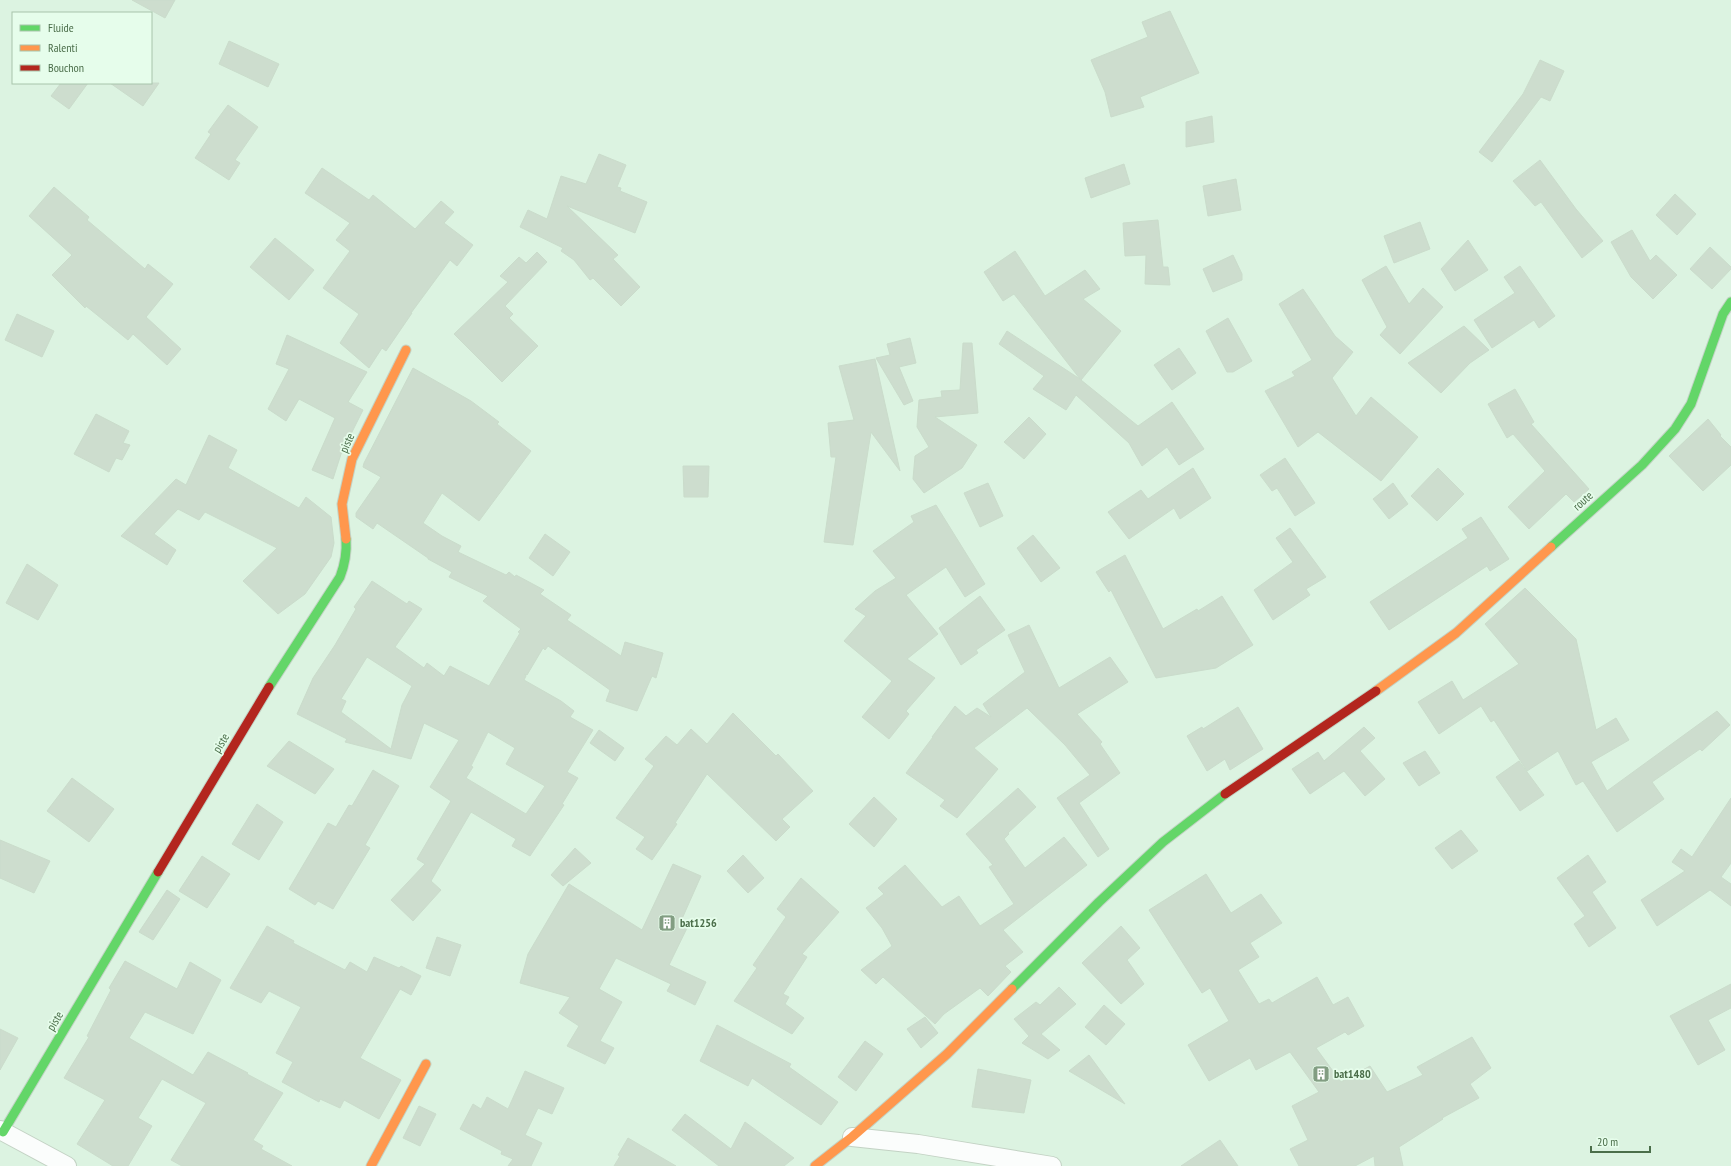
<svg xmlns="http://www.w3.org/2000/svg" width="1731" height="1166" viewBox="0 0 1731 1166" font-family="'PT Sans Narrow',sans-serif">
<rect width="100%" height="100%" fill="#e7f4ea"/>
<path fill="#dcf3e1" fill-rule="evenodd" d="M0 0H1731V1166H0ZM13 13H151V83H13Z"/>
<g fill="#cdddce" stroke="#cadccb" fill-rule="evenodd">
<polygon points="132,0 175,0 165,18"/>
<polygon points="1170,11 1199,73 1140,97 1144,107 1111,117 1105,92 1091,60 1148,37 1142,22"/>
<polygon points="229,41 279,64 268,87 219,64"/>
<polygon points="1540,60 1564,71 1550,101 1541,97 1492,162 1479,152 1523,94"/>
<polygon points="61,83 88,83 69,109 51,96"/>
<polygon points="110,83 159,83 143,106"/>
<polygon points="228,105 258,127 235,160 240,163 229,180 195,158 211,134 208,132"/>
<polygon points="1212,116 1214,142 1186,147 1186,122"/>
<polygon points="599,154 626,165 617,187 621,188 620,191 647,202 635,233 567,206 618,255 613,259 640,287 621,306 593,278 590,280 574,260 561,251 563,248 520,227 528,210 547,219 561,176 586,184"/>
<polygon points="1540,160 1576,209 1603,241 1582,258 1541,202 1535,206 1513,181"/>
<polygon points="1124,164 1130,184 1091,198 1085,178"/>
<polygon points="322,168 369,200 373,195 415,229 441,201 454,212 444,223 473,245 457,266 450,260 411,313 412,313 386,351 382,348 369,368 340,343 359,314 323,288 350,251 336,240 350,223 305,193"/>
<polygon points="1236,179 1241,210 1208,216 1203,186"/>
<polygon points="54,187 89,217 87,220 145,269 148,264 173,284 146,317 181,349 167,365 133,334 128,340 86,306 85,308 52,275 72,255 29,216"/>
<polygon points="1675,194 1696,214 1677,235 1656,215"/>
<polygon points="1158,220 1163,267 1168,267 1170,285 1145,284 1146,255 1125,256 1123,223"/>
<polygon points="1420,222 1430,249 1394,263 1384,236"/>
<polygon points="1632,230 1650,261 1656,255 1677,275 1653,299 1631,277 1611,242"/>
<polygon points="275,238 314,270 289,300 250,267"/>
<polygon points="1468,240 1488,270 1455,291 1441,269"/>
<polygon points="1710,247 1731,267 1731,269 1712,289 1690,269"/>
<polygon points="1015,251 1045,296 1085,270 1100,289 1083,299 1121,331 1081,380 1138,426 1172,402 1204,449 1179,465 1167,447 1142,466 1129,443 1076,395 1066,410 1033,389 1044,376 999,344 1007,331 1080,379 1014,294 1003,301 984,272"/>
<polygon points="537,252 547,262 505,306 513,314 509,318 538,346 502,382 454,334 508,282 500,276 519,257 526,263"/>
<polygon points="1233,255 1242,274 1242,280 1213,292 1203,269"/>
<polygon points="1386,266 1409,304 1423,288 1443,307 1400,354 1380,335 1387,327 1362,280"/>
<polygon points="1520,266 1555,316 1539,328 1534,320 1492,348 1474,320 1515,293 1504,277"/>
<polygon points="1303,289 1335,336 1353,352 1332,378 1356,416 1371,397 1418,437 1381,481 1318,432 1298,447 1265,391 1295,376 1292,372 1312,360 1279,304"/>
<polygon points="17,314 54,331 42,357 5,340"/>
<polygon points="1228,318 1252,361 1233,372 1227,372 1206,331"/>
<polygon points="1464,326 1489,350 1470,363 1441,393 1408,363"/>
<polygon points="287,335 367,372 348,402 363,410 341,454 333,479 312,470 335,418 299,399 286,421 268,409 289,369 276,364"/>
<polygon points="910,338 916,363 899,367 913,401 904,405 876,358 890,355 887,344"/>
<polygon points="963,343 972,343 978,413 935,417 977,445 962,468 924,493 913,479 915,456 929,447 917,427 919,400 942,397 941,391 960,390"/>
<polygon points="1179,348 1196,373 1172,390 1154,365"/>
<polygon points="875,359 900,471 871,432 853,545 824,542 836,457 831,457 828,423 854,420 839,366"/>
<path d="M413 368 471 401 499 422 497 424 531 451 479 521 442 493 423 523 442 536 461 546 458 552 506 575 509 572 515 577 516 575 544 590 540 594 571 615 567 620 621 656 625 642 663 653 656 678 652 676 637 711 606 701 610 690 548 646 545 650 543 648 527 675 524 674 526 676 524 680 561 701 574 711 570 717 593 730 567 772 578 778 562 804 564 805 530 856 512 846 516 839 471 812 431 881 441 890 413 921 391 900 425 864 417 859 451 801 430 787 459 740 424 723 411 759 345 742 347 739 297 714 313 678 335 645 356 609 354 607 372 581 407 604 409 601 422 609 395 647 424 668 427 663 444 676 450 666 489 686 520 633 518 632 521 629 483 601 488 596 449 577 452 572 428 559V558L377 523 373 529 356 517V513L381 477 363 467 364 463ZM367 657 412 686 402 705 391 749 341 712 346 701 341 699ZM488 732 515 748 506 764 545 786 526 814 466 778 473 767 471 766Z"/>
<polygon points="1515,389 1534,422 1531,424 1589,489 1574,502 1566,494 1529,529 1508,507 1545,471 1513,434 1507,438 1488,404"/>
<polygon points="96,414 129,431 123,443 130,445 122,460 116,458 109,472 74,454"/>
<polygon points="1029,417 1046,434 1024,459 1004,442"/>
<polygon points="1708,419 1721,435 1720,436 1731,447 1731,465 1703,491 1669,456"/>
<polygon points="209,435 237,450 228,468 299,508 306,497 331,517 334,543 331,557 305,594 278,614 243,581 277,548 205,512 199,520 178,509 154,534 176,550 167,565 121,536 176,479 186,485"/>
<polygon points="1285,458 1315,503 1295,516 1277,488 1272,491 1260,475"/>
<polygon points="683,466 709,466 708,497 684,497"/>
<polygon points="1193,468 1211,498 1180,519 1174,508 1129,539 1108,512 1141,490 1148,499"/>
<polygon points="1438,468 1464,494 1437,521 1411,496"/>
<polygon points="988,483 1003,516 980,527 964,493"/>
<polygon points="1393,483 1408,504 1389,519 1373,499"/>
<polygon points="936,505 985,584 965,597 946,567 906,595 938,634 907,659 935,678 906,711 909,714 889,739 862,717 892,681 844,641 866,616 855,609 875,591 896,578 873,551 914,522 911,516"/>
<polygon points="1481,517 1509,559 1490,571 1487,566 1389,630 1370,602 1468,538 1462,529"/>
<polygon points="1290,528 1326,577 1306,589 1310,595 1273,620 1254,590 1293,562 1276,538"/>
<polygon points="545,534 570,552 553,576 529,558"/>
<polygon points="1033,535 1060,568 1041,582 1017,548"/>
<polygon points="1125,555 1163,629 1197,609 1198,611 1222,596 1253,645 1216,668 1156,678 1111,590 1109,592 1096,572"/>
<polygon points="27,564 58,585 38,620 6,603"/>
<polygon points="1525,588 1576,639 1596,730 1616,718 1629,740 1591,762 1607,791 1717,711 1730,725 1702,751 1700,749 1652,782 1664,799 1617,832 1583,781 1576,785 1558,751 1527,771 1494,720 1491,722 1481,706 1439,734 1418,702 1452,681 1463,700 1519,664 1485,624"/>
<polygon points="980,596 1005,630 976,650 978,653 961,665 939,628"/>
<polygon points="1029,625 1059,688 1110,657 1128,682 1077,714 1102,742 1100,744 1120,773 1079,803 1109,849 1098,857 1057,798 1090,775 1065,745 1027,708 974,748 998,769 957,818 940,806 945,800 906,773 933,737 932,737 955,706 966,716 977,708 991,717 983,704 1025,672 1008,635"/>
<polygon points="1238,707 1263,749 1230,770 1225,759 1207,771 1187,736 1202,727 1203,729"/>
<polygon points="733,713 776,756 778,754 813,791 782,819 790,827 776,841 707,774 675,823 677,824 652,860 636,849 645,837 616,818 654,766 645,759 666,736 677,745 691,729 707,744"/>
<polygon points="1364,727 1375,738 1360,751 1385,779 1365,796 1344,771 1310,794 1292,769 1318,752 1324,761"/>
<polygon points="599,730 624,748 615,761 590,743"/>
<polygon points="289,741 334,769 315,794 267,766"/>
<polygon points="1425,751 1440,773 1419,786 1403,763"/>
<polygon points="1519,761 1544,795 1520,811 1496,777"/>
<polygon points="373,770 399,786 365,845 370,848 333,909 318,901 315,905 289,889 328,823 336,827 349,805 352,806"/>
<polygon points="72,778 114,809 89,842 47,811"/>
<polygon points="1018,788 1036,807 1008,833 1009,834 1004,839 1025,868 1064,837 1087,865 1003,930 1023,952 1005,966 1011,972 988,996 980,988 944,1014 935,1024 883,977 876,984 861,970 892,946 882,928 866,908 884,894 878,888 905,865 942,907 959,896 980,926 1014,904 989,867 993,865 966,834"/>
<polygon points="874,797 897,819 874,847 849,824"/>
<polygon points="1731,798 1731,863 1721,877 1731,884 1731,906 1710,890 1657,926 1641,900 1685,871 1672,862 1681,849 1692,857"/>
<polygon points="257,804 283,822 259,860 232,844"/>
<polygon points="1461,830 1478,851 1452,869 1435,848"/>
<polygon points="0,840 50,861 34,893 0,878"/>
<polygon points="575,848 591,863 563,886 551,875"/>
<polygon points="743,855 764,878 748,893 727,871"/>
<polygon points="1588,855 1606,882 1592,892 1616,928 1589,947 1574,924 1585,916 1557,878"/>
<polygon points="202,856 230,874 207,908 179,891"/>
<polygon points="673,864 701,876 681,921 689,924 669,965 706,982 695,1005 667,991 671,984 616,958 599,989 622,1002 600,1041 614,1048 605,1064 567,1046 579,1026 559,1013 570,997 520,983 528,954 569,884 642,930"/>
<polygon points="1206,874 1231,913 1261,894 1282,923 1250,943 1259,957 1238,970 1259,1004 1269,999 1272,1003 1317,977 1333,1005 1348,997 1364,1026 1348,1035 1345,1032 1316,1048 1341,1082 1370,1066 1387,1092 1423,1075 1417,1067 1472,1037 1491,1068 1470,1084 1479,1098 1442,1118 1443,1119 1399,1147 1403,1166 1375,1166 1374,1156 1355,1166 1299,1166 1290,1149 1308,1140 1292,1106 1319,1092 1290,1052 1256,1070 1250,1058 1209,1081 1188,1045 1229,1021 1210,988 1202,993 1149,910"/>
<polygon points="801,878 839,912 802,954 807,957 783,994 789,997 785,1004 804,1018 792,1034 734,1001 757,968 753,965 786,917 777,909"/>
<polygon points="167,890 180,899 153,940 139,932"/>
<polygon points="267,926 294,941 293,943 345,970 350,962 367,972 374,957 399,968 401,966 421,976 411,995 400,989 360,1058 401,1080 379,1119 344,1100 340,1108 320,1099 319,1102 282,1082 293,1062 276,1053 301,1007 269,991 261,1003 230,988"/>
<polygon points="1121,926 1140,948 1127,960 1144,984 1121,1004 1082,963"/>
<polygon points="437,937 461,945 450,976 426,968"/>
<polygon points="125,961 177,989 190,962 221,980 193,1034 145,1012 129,1038 193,1075 208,1052 248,1073 247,1074 283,1093 253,1140 263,1146 261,1149 292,1166 182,1166 171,1160 206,1103 162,1079 138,1118 152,1126 128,1166 113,1166 77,1144 105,1100 64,1078 89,1037 87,1036 111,990 109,988"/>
<polygon points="1731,984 1731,1008 1708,1020 1725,1050 1698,1065 1670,1016"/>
<polygon points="1059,987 1076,1004 1041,1034 1060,1050 1048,1059 1022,1043 1029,1036 1014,1019 1036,1002 1040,1005"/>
<polygon points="1104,1005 1125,1024 1106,1045 1085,1027"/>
<polygon points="925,1017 938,1033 921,1048 907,1029"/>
<polygon points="717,1025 791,1064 789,1067 838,1102 821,1125 752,1078 748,1086 700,1061"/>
<polygon points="0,1029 18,1038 0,1070"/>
<polygon points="865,1041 883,1054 856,1091 838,1077"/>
<polygon points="1089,1055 1125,1104 1069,1071"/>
<polygon points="978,1069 1031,1080 1024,1113 972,1107"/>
<polygon points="525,1071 564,1088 552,1114 538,1108 525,1135 542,1143 531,1166 508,1166 513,1159 501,1154 502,1151 460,1129 473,1104 481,1109 487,1097 508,1109"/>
<polygon points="419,1106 436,1114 420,1146 403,1138"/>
<polygon points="685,1114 731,1149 745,1122 794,1158 784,1166 719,1166 672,1130"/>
<polygon points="628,1138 676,1166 614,1166 620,1156 618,1155"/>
<polygon points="1220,1140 1238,1166 1181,1166"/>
</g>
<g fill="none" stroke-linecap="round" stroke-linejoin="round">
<g stroke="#c3d2c4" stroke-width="20">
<g id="street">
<polyline points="0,1130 67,1166"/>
<polyline points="852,1137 918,1144 1052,1166"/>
</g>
</g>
<g stroke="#c3d3c5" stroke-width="11">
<g id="fast">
<polyline points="1551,547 1642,465 1675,429 1691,404 1723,314 1731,302"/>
<path d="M269 687 340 577C345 564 347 553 346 539"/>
<polyline points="1012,989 1099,902 1163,842 1225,794"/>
<polyline points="3,1132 158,872"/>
</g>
</g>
<g stroke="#c3d3c5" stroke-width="11">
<g id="slow">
<polyline points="346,539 342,504 352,459 406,350"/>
<polyline points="1376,691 1456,633 1551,547"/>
<polyline points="371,1166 426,1064"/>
<polyline points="815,1166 852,1137 947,1054 1012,989"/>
</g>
</g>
<g stroke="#c3d3c5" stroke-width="11">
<g id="jam">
<polyline points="1225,794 1376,691"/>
<polyline points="158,872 269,687"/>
</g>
</g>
<use href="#street" stroke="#fbfdfc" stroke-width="18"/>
<use href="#fast" stroke="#63d668" stroke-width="9"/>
<use href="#slow" stroke="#ff974d" stroke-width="9"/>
<use href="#jam" stroke="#b3261e" stroke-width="9"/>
</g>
<defs>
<g id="building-square" transform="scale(0.9)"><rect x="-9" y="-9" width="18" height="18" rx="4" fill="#829d82" stroke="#e6fdeb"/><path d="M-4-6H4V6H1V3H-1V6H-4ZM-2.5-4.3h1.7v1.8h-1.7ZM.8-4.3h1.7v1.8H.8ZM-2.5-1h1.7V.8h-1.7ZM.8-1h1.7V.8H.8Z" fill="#fff"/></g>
</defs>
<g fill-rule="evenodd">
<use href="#building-square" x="667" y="923"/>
<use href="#building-square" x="1321" y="1074"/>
</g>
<g text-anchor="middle" stroke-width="3.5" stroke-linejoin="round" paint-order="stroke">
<g font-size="12" fill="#4b6e4a" stroke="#e6fdeb">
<text transform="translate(347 443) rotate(-67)" y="4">piste</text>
<text transform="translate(1583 501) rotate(-42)" y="4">route</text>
<text transform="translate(221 743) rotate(-59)" y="4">piste</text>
<text transform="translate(55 1021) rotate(-59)" y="4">piste</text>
</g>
<g font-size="12" font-weight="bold" fill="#4b6e4a" stroke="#e6fdeb" text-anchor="start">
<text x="680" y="927">bat1256</text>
<text x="1334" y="1078">bat1480</text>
</g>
</g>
<rect x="12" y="12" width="140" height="72" fill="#e6fdeb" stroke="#a8c4ab"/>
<rect x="20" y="25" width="20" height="6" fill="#63d668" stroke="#a8c4ab"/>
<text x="48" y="32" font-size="12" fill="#4b6e4a">Fluide</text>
<rect x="20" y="45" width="20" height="6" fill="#ff974d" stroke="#a8c4ab"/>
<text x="48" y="52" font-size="12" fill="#4b6e4a">Ralenti</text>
<rect x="20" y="65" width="20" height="6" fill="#b3261e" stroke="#a8c4ab"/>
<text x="48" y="72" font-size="12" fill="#4b6e4a">Bouchon</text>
<path d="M1591 1146v6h59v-6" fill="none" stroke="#4b6e4a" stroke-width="2"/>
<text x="1597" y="1146" font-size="12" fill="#4b6e4a" stroke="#e6fdeb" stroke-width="3" paint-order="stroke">20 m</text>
</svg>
